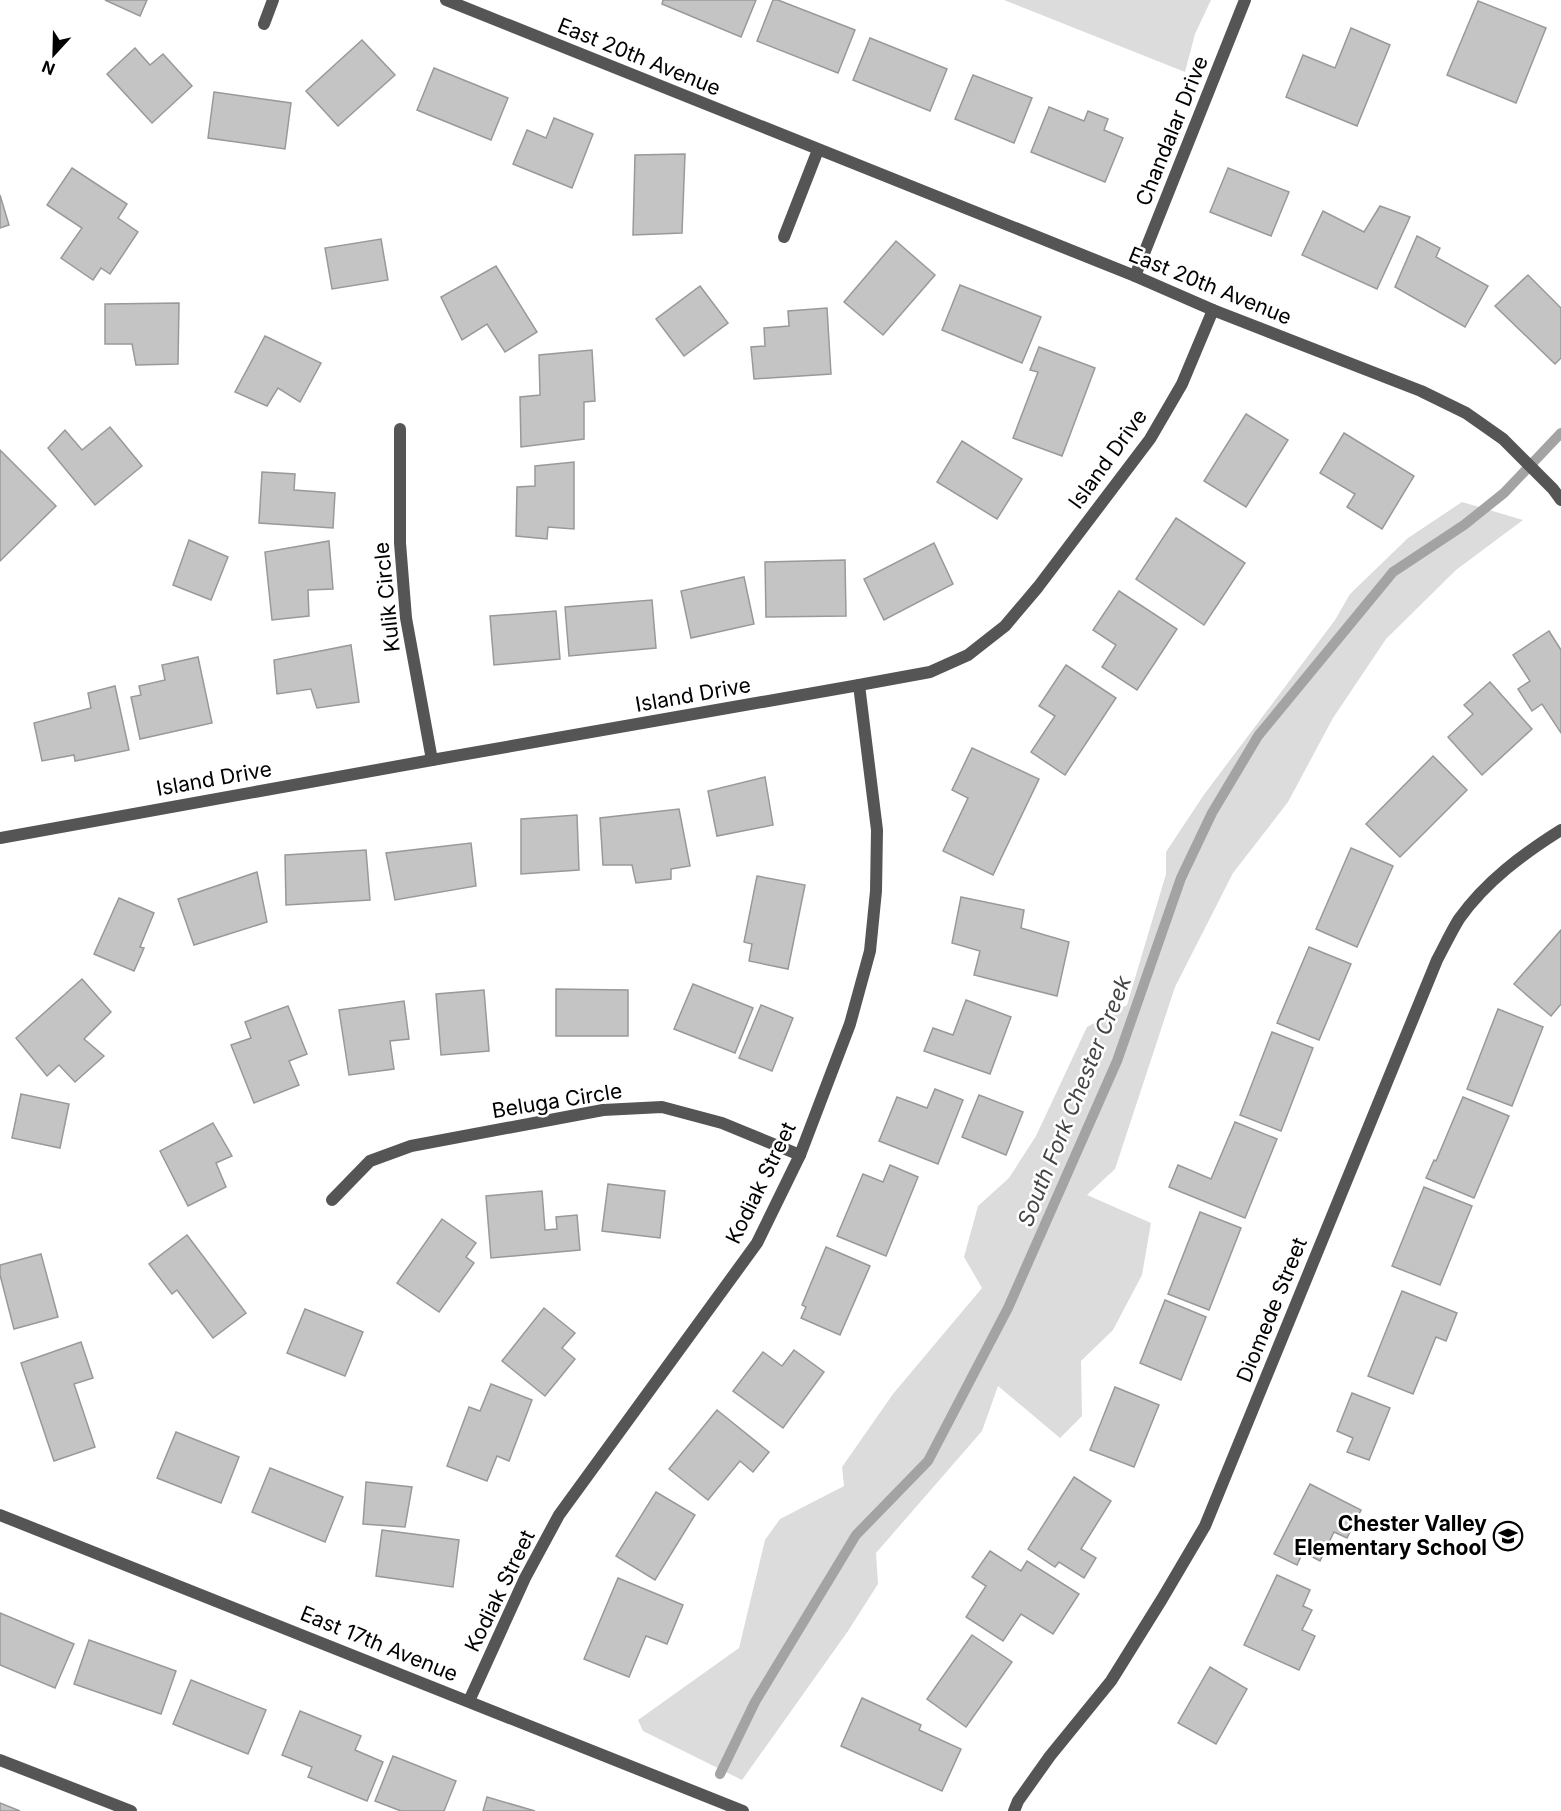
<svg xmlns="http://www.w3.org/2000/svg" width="1561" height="1811" viewBox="0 0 1561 1811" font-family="Inter,sans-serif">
<rect width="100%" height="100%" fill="#fff"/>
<g fill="#dcdcdc">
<polygon points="1004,0 1211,0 1195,34 1185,72"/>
<polygon points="1462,502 1523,520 1456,570 1386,639 1333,718 1288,802 1233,873 1175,987 1115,1169 1087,1195 1151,1223 1142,1275 1113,1330 1081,1361 1082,1416 1060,1438 998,1386 982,1431 876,1553 878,1584 848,1631 742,1780 643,1731 638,1720 739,1648 765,1540 780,1519 844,1486 842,1467 893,1394 982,1288 964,1257 978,1206 1009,1178 1036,1136 1087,1027 1127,1005 1166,874 1166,852 1203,796 1335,620 1350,594 1408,538"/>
</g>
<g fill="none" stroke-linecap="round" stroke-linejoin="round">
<polyline stroke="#a3a3a3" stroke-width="10" points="720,1774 755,1702 856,1535 928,1461 1008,1308 1117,1061 1181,878 1212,813 1258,736 1393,572 1464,525 1504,493 1561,433"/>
</g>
<g fill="#c4c4c4" stroke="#999" stroke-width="1.5">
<polygon points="105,0 147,0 140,16"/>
<polygon points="663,0 756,0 741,37 662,4"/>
<polygon points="773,0 778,0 855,30 838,73 757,41"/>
<polygon points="1478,1 1546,28 1516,103 1447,75"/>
<polygon points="1351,28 1390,45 1357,126 1286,97 1303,55 1335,68"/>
<polygon points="870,38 947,69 930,111 853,80"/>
<polygon points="362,40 395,75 338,126 306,91"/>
<polygon points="135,48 150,65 163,54 192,86 152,123 107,74"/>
<polygon points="434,68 508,98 491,140 417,110"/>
<polygon points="973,75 1032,98 1014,143 955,119"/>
<polygon points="214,92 291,103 285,149 208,138"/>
<polygon points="1049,107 1084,121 1088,111 1108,119 1104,130 1123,138 1105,182 1031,152"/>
<polygon points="554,118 593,134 572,188 513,164 527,130 546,138"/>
<polygon points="685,154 682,233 633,235 635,155"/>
<polygon points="72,168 127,204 118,218 138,232 110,274 101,268 93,280 61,258 82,228 47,205"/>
<polygon points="1228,168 1289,192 1271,236 1210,212"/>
<polygon points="0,195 9,225 0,228"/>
<polygon points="1380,206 1410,217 1377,289 1302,255 1323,211 1364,232"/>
<polygon points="1417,236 1440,248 1436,257 1488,286 1465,327 1395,287"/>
<polygon points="381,239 388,280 332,289 325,248"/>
<polygon points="896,241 935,275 883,335 844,302"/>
<polygon points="496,266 537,332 505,352 487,324 462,340 441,297"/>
<polygon points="1528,275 1561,308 1561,358 1555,364 1495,306"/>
<polygon points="960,285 1041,317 1022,363 942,330"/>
<polygon points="700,286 728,323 684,356 656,319"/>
<polygon points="179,303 178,364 136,365 132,344 105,344 105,304"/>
<polygon points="827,308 831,374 754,379 751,347 765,346 764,328 789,326 788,311"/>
<polygon points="265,336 321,363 300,402 278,388 267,406 235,392"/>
<polygon points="1039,347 1095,368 1062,456 1013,438 1038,372 1030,370"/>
<polygon points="592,350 595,401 584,402 584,439 521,447 520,397 540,395 539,355"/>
<polygon points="1246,414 1288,440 1246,507 1204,481"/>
<polygon points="110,427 142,466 95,505 48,448 65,430 82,450"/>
<polygon points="1344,433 1414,476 1382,529 1347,507 1355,494 1320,473"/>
<polygon points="962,441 1022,479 997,519 937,482"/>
<polygon points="0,450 56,506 0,561"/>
<polygon points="574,462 574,529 548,527 547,539 516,536 517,487 535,486 535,466"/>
<polygon points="262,472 295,474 294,490 335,493 333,528 259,523"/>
<polygon points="1176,518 1245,563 1204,625 1136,579"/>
<polygon points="189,540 228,557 211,600 173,585"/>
<polygon points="329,541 333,589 308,590 309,616 272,620 265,552"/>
<polygon points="934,543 953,584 884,620 864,579"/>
<polygon points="845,560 846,616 766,617 765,562"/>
<polygon points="744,577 754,624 691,638 681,591"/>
<polygon points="1119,591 1177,629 1137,690 1102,667 1116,645 1093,630"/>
<polygon points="652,600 656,648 569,656 565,607"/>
<polygon points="556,611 560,659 494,665 490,616"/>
<polygon points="1549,631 1561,650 1561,733 1542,704 1532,711 1518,689 1530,681 1513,655"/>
<polygon points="351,645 359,702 317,708 311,689 277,694 274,660"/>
<polygon points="198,657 212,723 140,739 131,697 141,695 139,686 165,680 162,665"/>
<polygon points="1066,665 1116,698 1065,775 1031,752 1055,716 1039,706"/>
<polygon points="1490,682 1532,729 1482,775 1448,737 1473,714 1464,705"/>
<polygon points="115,686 129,750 75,761 74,755 42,761 34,723 91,708 88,693"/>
<polygon points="972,748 1039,779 993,875 943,851 968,798 952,790"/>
<polygon points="1433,756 1467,790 1400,857 1366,824"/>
<polygon points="765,777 773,825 717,836 708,791"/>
<polygon points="679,809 690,866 671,869 671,879 636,883 632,865 603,865 600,818"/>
<polygon points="577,815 579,870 521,874 521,819"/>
<polygon points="471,843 476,886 395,900 386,853"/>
<polygon points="1351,848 1393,866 1357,947 1316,929"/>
<polygon points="366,850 370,900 286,905 285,855"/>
<polygon points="257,872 267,922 194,945 178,899"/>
<polygon points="757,876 805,885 788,969 749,961 752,944 744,942"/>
<polygon points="961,897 1024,910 1021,928 1069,942 1057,996 974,975 980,951 952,943"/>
<polygon points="119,898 154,913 140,947 144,948 134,971 94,954"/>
<polygon points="1561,930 1561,1004 1551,1016 1514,984"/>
<polygon points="1309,947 1351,964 1319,1040 1277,1023"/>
<polygon points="82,979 111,1012 84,1039 104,1056 75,1082 59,1065 47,1076 16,1038"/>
<polygon points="693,984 753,1008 735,1053 674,1029"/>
<polygon points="556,989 628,990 628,1036 556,1036"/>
<polygon points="484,990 489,1051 441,1055 436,994"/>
<polygon points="966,1000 1011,1017 990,1074 924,1051 933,1028 953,1035"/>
<polygon points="404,1001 409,1039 390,1041 394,1069 349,1075 339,1010"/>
<polygon points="761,1005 793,1018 772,1071 739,1058"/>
<polygon points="288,1006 307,1054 289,1061 299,1085 254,1103 231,1045 251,1038 245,1022"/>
<polygon points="1498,1009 1543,1027 1512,1106 1467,1089"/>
<polygon points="1272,1032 1313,1048 1281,1131 1240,1115"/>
<polygon points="935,1089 963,1100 938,1164 879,1141 897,1097 927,1108"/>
<polygon points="21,1094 69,1104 60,1148 12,1138"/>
<polygon points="979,1095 1023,1112 1006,1155 962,1137"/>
<polygon points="1463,1097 1509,1116 1474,1198 1426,1178 1434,1160 1436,1161"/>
<polygon points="1235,1122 1277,1139 1245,1218 1169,1187 1178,1165 1211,1179"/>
<polygon points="213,1123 232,1156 216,1163 226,1187 188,1206 160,1151"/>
<polygon points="890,1165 918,1177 886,1256 837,1236 863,1174 883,1182"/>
<polygon points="608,1184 665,1191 660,1238 602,1231"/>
<polygon points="1424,1187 1472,1206 1440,1285 1392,1266"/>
<polygon points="542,1191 545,1230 557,1229 556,1217 577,1215 580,1250 491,1258 486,1196"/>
<polygon points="1200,1212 1241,1228 1209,1310 1168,1294"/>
<polygon points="442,1219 476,1243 466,1257 474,1263 439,1312 397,1283"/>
<polygon points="187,1235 246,1313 213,1338 177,1290 172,1294 149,1264"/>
<polygon points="826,1247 870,1266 840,1335 801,1318 806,1307 802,1305"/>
<polygon points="41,1254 58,1317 14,1329 0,1275 0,1265"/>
<polygon points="1402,1291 1457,1313 1446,1341 1436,1337 1413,1394 1368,1376"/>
<polygon points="1165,1300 1206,1317 1181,1380 1140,1363"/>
<polygon points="544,1308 575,1333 562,1348 575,1359 545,1396 502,1361"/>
<polygon points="305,1309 363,1332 345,1376 287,1353"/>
<polygon points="81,1342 93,1378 74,1384 95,1447 54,1461 21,1363"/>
<polygon points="794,1350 824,1372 783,1428 733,1391 763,1352 782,1366"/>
<polygon points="491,1384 532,1400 509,1461 497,1456 487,1481 447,1466 469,1407 480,1411"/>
<polygon points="1115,1387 1159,1405 1134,1467 1090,1450"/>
<polygon points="1352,1393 1390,1408 1369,1460 1347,1452 1353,1438 1337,1431"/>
<polygon points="717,1410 769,1452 753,1472 740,1461 708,1500 669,1469"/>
<polygon points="176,1432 239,1457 221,1503 157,1478"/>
<polygon points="270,1468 343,1497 325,1542 252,1512"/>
<polygon points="1074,1477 1111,1501 1081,1549 1096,1558 1084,1578 1059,1562 1055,1567 1028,1549"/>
<polygon points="366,1482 412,1487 405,1527 363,1524"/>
<polygon points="1310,1484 1361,1510 1347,1538 1334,1532 1320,1561 1303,1552 1297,1565 1274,1554"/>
<polygon points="656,1492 695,1515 655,1580 616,1556"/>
<polygon points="382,1530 459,1540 453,1587 376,1576"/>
<polygon points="990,1551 1021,1571 1027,1561 1079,1594 1053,1634 1021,1614 1003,1641 966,1617 986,1586 972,1577"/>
<polygon points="1277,1575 1310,1590 1303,1606 1312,1610 1302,1630 1315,1636 1299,1670 1244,1645"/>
<polygon points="618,1578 683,1605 667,1644 646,1636 629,1677 584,1659"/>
<polygon points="0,1613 74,1644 55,1688 0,1665"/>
<polygon points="972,1635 1012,1662 966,1727 927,1699"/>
<polygon points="89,1640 176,1671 161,1714 74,1684"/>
<polygon points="1210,1667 1247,1689 1216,1744 1178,1723"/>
<polygon points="191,1680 266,1710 248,1754 173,1724"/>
<polygon points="862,1698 921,1725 919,1730 961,1749 942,1791 841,1746"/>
<polygon points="300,1711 361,1736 355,1750 383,1762 367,1801 308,1777 312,1767 282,1755"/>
<polygon points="393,1756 456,1781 444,1811 401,1811 375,1801"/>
<polygon points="487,1797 535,1811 483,1811"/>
<polygon points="0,1803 20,1811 0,1811"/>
</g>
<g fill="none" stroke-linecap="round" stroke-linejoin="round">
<polyline stroke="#555" stroke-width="12" points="0,1760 131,1811"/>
<g stroke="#555" stroke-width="12">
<polyline points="446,0 1135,276 1213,310 1421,391 1466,413 1503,439 1553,489 1561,500"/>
<polyline points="264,24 273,0"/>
<polyline points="784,237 818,150"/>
<polyline points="1135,276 1245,0"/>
<polyline points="400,429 400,543 406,618 432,760"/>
<polyline points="0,838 432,760 859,685 930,672 968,655 1005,626 1038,587 1150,439 1182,384 1213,310"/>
<polyline points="332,1200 370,1161 411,1146 603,1110 662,1107 722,1123 800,1155"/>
<polyline points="0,1515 743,1811"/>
<polyline points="469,1701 525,1578 559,1515 757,1243 800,1155 850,1024 870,951 876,891 877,830 859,685"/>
<path d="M1014 1811 1018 1801 1050 1756 1111 1681 1162 1599 1205 1526 1437 960C1444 947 1451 932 1459 919 1486 881 1523 854 1561 830"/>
</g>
</g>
<defs>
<g id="school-ring" transform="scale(1.5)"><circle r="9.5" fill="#fff" stroke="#000" stroke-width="1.5"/><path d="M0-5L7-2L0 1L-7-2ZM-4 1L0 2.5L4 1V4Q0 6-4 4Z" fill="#000"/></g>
</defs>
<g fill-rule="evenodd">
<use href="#school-ring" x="1508" y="1536"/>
</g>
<g text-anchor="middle" stroke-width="5" stroke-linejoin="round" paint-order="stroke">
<g font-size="21" fill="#000" stroke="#fff">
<text transform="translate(639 57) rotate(22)" y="7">East 20th Avenue</text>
<text transform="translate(1172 131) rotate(-68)" y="7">Chandalar Drive</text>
<text transform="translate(1210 286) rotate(22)" y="7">East 20th Avenue</text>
<text transform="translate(1108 459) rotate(-54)" y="7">Island Drive</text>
<text transform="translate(387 597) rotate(-96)" y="7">Kulik Circle</text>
<text transform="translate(693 695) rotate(-10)" y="7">Island Drive</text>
<text transform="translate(214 779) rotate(-10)" y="7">Island Drive</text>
<text transform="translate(557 1101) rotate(-9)" y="7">Beluga Circle</text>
<text transform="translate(761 1183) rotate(-64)" y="7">Kodiak Street</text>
<text transform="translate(1272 1310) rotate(-68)" y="7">Diomede Street</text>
<text transform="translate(500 1591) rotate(-64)" y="7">Kodiak Street</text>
<text transform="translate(379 1644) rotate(22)" y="7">East 17th Avenue</text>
</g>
<g font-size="21" font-weight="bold" fill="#000" stroke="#fff" text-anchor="end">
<text x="1487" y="1531">Chester Valley<tspan x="1487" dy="24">Elementary School</tspan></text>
</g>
<g font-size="22" font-style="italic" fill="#444" stroke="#fff">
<text transform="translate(1074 1101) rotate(-68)" y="8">South Fork Chester Creek</text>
</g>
</g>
<g transform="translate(54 54) rotate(202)" stroke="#ffffff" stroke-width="4.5" paint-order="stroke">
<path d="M0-4.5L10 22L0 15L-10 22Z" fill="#000000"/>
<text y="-9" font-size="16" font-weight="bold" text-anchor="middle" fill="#000000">N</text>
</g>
</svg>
